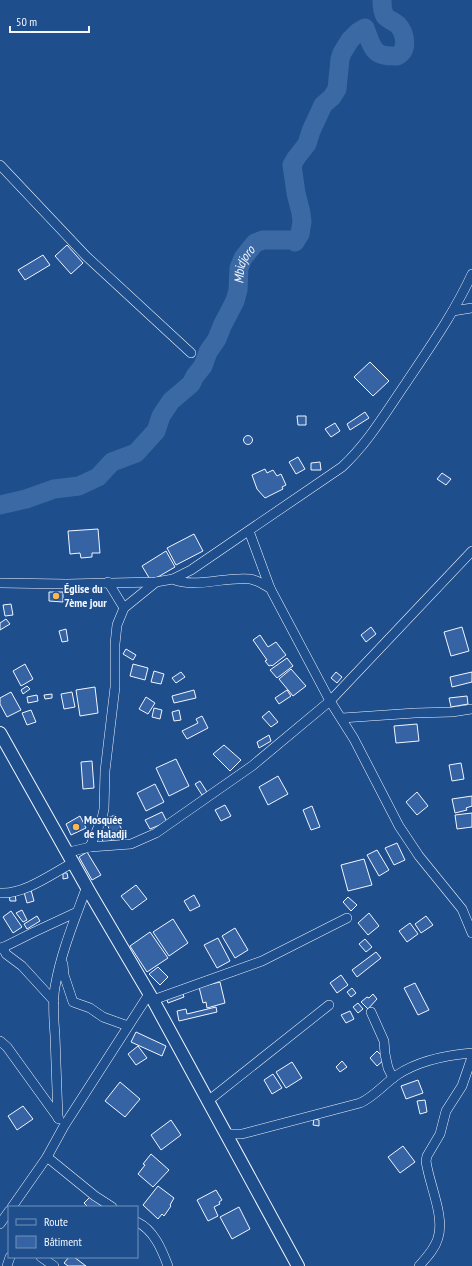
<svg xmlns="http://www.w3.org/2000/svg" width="472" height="1266" viewBox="0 0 472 1266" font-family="'PT Sans Narrow',sans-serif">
<rect width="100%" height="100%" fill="#1f4e8c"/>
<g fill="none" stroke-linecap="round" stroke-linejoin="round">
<path stroke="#3b69a3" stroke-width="19" id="s1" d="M0 505 26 499 54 489 79 486 98 477 112 462 136 453 156 431 161 416 171 401 191 384 195 376 203 366 208 352 217 339 222 326 235 301 238 290 239 268 243 258 255 243 263 240H294L295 242 300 234 302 222 301 213 296 193 292 165 296 158 307 144 311 131 323 105 332 97 337 89 340 59 342 53 350 40 358 32 365 28C373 48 372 57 397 56 409 50 405 33 398 25 394 21 388 20 385 16 382 11 382 5 382 0"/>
</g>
<g fill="#3563a3" stroke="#f2f6ff">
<polygon points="67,245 83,263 71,274 55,256"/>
<polygon points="43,255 50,265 25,280 18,270"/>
<polygon points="370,362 389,381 373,396 354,377"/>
<polygon points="365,412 369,418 350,430 347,424"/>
<polygon points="297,416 306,416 306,425 298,425"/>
<polygon points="335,423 340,431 331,437 325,429"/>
<circle cx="248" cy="440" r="4.5"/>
<polygon points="298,457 305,469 296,474 289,462"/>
<polygon points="320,462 321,470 311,470 311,463"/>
<polygon points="265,469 267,473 273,470 277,476 281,474 286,485 282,487 283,489 265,498 257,489 252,475"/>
<polygon points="442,473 451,479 446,485 437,479"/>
<polygon points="98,529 100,553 92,553 92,557 81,558 80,553 70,554 68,531"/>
<polygon points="194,534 203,551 176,565 167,548"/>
<polygon points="166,551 175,567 151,581 142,566"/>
<polygon points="49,592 63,592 63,602 49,601"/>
<polygon points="11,604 13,615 5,616 3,605"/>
<polygon points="6,619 10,624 0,630 0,623"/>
<polygon points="371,627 376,634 366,642 361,635"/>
<polygon points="462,627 469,651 451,656 444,632"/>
<polygon points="66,629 68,641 62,642 59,631"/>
<polygon points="260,635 268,647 276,642 286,655 272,666 271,665 269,666 265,661 267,660 253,640"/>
<polygon points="126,649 136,655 133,660 123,654"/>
<polygon points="287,658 293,666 277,678 270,670"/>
<polygon points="25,664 33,679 21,686 13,671"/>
<polygon points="133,664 148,668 145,680 130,676"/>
<polygon points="291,669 306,686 293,696 279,679"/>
<polygon points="154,671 164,674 161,684 151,682"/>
<polygon points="181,672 185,677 176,683 172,678"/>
<polygon points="336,672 342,677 337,683 331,678"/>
<polygon points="472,672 472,682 452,687 450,677"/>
<polygon points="27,686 30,689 23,694 21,690"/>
<polygon points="95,687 98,713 80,716 76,690"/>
<polygon points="194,690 196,698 174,703 172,696"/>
<polygon points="287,690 291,696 279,704 275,698"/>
<polygon points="11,692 21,710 7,717 0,704 0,698"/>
<polygon points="72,692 75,707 64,709 61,694"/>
<polygon points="52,694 52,698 45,699 44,695"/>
<polygon points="37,695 38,701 28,703 27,697"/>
<polygon points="467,696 468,704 451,707 449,698"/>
<polygon points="146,697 155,703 148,714 139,709"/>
<polygon points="154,708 162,710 160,719 152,717"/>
<polygon points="31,710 36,722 27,725 22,713"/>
<polygon points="179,710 181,720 174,721 172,712"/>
<polygon points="269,711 278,722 271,727 262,717"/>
<polygon points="202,716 208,728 187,739 182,731 198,723 196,719"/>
<polygon points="417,724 419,741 396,743 394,726"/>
<polygon points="269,735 271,741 259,748 257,742"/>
<polygon points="224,745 241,760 230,771 213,754"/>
<polygon points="176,759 189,786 169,796 156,768"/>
<polygon points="92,761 94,788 83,789 81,762"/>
<polygon points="461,763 464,779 452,781 449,765"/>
<polygon points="278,776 288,794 268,805 259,787"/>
<polygon points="200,781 207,792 202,795 195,784"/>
<polygon points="155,784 164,802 146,811 137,793"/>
<polygon points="417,792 428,806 417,815 406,802"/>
<polygon points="472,796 472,806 466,808 467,810 455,813 452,799"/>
<polygon points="225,805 231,816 221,821 215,810"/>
<polygon points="312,806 320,827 311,830 303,810"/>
<polygon points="162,812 167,822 150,829 145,820"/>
<polygon points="472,813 472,827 457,829 455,815"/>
<polygon points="115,815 126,839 114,841 105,819"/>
<polygon points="80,816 86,828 71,835 66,824"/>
<polygon points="101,834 110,834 112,841 103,842"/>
<polygon points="397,843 405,860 394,865 385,848"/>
<polygon points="377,850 389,870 379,876 367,855"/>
<polygon points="87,852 101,875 92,880 79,857"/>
<polygon points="364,859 372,885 348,891 341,865"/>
<polygon points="63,873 67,873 68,878 63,879"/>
<polygon points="136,885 147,899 132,910 121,896"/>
<polygon points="31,890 34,901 27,903 24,892"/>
<polygon points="15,894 16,901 10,901 9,895"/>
<polygon points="194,895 200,906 190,911 184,901"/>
<polygon points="348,897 357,905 351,911 343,902"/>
<polygon points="22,910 27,920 23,922 16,913"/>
<polygon points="11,911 22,927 13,933 3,917"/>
<polygon points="369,913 379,926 368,935 358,923"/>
<polygon points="37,916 40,921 27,929 24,924"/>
<polygon points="426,916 433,925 421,933 415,924"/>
<polygon points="173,919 188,943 169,956 153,932"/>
<polygon points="410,923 418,934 407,942 399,931"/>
<polygon points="235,928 248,950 235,958 222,936"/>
<polygon points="150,932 168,958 147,972 130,946"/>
<polygon points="218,938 230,961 217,968 204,945"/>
<polygon points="365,939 372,947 366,952 359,944"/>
<polygon points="376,952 381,958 357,977 352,970"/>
<polygon points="158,967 168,977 160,985 149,974"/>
<polygon points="341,975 348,985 337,993 330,983"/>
<polygon points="220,982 225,1003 207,1008 206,1002 203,1003 199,987"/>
<polygon points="415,983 429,1010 418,1015 404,988"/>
<polygon points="352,988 356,993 351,997 347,992"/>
<polygon points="182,991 184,997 168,1003 166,997"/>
<polygon points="373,994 377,999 368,1009 361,1002 367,997 369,998"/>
<polygon points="358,1003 363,1009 358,1013 353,1007"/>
<polygon points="216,1007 217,1012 179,1021 177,1011 186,1009 187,1014"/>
<polygon points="350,1011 354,1019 346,1023 341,1015"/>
<polygon points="136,1032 166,1046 162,1056 131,1042"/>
<polygon points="138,1046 147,1058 136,1065 128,1054"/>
<polygon points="377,1051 385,1059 377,1066 370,1058"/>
<polygon points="342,1061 347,1067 340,1072 336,1067"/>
<polygon points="292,1062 302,1078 286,1088 276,1072"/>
<polygon points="273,1074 282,1088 272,1094 264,1080"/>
<polygon points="418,1080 423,1093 406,1099 401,1086"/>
<polygon points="120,1082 140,1099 125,1117 105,1101"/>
<polygon points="425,1100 427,1112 420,1114 417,1101"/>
<polygon points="23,1106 33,1119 17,1130 8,1116"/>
<polygon points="314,1119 319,1120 319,1126 313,1125"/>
<polygon points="171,1120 181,1135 161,1150 151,1135"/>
<polygon points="403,1146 415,1162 400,1173 388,1157"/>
<polygon points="151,1154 169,1170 153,1187 138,1174 145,1165 143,1164"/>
<polygon points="158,1186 174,1198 170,1205 171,1206 164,1216 162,1214 158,1219 143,1205"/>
<polygon points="216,1190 222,1200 219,1202 220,1204 214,1207 218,1216 208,1221 197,1200"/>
<polygon points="91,1196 101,1206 100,1207 88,1207 84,1203"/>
<polygon points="239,1207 250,1229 232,1239 220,1217"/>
<polygon points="69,1257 74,1257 86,1266 68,1266 64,1263"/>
</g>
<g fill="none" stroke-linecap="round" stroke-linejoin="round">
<g stroke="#f2f6ff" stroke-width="10">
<g id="minor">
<polyline points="0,165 86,256 191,353"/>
<polyline points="453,311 472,308"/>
<polyline points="249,531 270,588 330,701 354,739 399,826 419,856 462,909 472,933"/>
<path d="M173 579C193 589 227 576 250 579 257 580 264 585 270 588"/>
<polyline points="108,582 124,608"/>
<path d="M0 583 67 584 156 582 173 579 191 570 342 467C368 443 386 412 406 383 430 347 454 313 472 274"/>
<polyline points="342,718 415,713 452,712 472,709"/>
<polyline points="90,847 102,818 104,809 105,771 115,687 115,644 117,625 124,608 156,582"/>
<polyline points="69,852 90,847 131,844 156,833 252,766 330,701 472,551"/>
<path d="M0 893C24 895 53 873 74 862"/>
<polyline points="3,947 6,954 22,966 54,1001"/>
<polyline points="0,949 34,932 77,912"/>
<polyline points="63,964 64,975 73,1002 90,1008 103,1017 128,1026"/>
<polyline points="153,1000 262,961 347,918"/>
<polyline points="371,1012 384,1041 385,1054 388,1068 393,1078"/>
<polyline points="0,1041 7,1047 59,1119"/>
<polyline points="208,1101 329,1005"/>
<path d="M58 1118C57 1091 56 1063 55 1036 54 1020 52 1003 55 987 61 952 75 919 87 886"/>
<path d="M227 1134H242L360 1103C374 1097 384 1084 397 1075 418 1061 448 1055 472 1053"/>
<polyline points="47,1157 95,1196 112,1207"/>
<polyline points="12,1207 47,1157 64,1126 149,994"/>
<path d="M137 1222C154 1230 162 1250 168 1266"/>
<polyline points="0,1224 9,1211"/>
<polyline points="41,1257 54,1266"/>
<polyline points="7,1266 10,1257"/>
<path d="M419 1266C426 1258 435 1249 438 1238 445 1216 429 1184 426 1161L427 1156 440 1134 446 1111 462 1086 472 1057"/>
</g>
</g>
<g stroke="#f2f6ff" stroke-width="14">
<polyline id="tertiary" points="0,733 90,893 153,1000 298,1266"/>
</g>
<use href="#minor" stroke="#1f4e8c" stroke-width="9"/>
<use href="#tertiary" stroke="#1f4e8c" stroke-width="12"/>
</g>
<g fill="#ffb74d" stroke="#1f4e8c" stroke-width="1.5">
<circle cx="56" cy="596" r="4"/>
<circle cx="76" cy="827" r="4"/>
</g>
<g text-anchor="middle" stroke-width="3" stroke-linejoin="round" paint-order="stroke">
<g font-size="12" font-weight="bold" fill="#f2f6ff" stroke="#1f4e8c" text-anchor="start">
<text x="64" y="593">Église du<tspan x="64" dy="14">7ème jour</tspan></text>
<text x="84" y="824">Mosquée<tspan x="84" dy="14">de Haladji</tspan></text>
</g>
<g font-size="13" font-style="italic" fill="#f2f6ff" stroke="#1f4e8c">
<text dy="5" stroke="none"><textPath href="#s1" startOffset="371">Mbidjoro</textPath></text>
</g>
</g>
<rect x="8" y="1206" width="130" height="52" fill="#1f4e8c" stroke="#7391ba"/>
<rect x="16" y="1219" width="20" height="6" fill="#1f4e8c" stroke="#7391ba"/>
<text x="44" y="1226" font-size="12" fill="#f2f6ff">Route</text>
<rect x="16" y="1236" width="20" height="12" fill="#3563a3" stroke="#7391ba"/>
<text x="44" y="1246" font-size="12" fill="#f2f6ff">Bâtiment</text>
<path d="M10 26v6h79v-6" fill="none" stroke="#f2f6ff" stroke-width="2"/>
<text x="16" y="26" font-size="12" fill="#f2f6ff" stroke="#1f4e8c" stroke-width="3" paint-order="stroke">50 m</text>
</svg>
